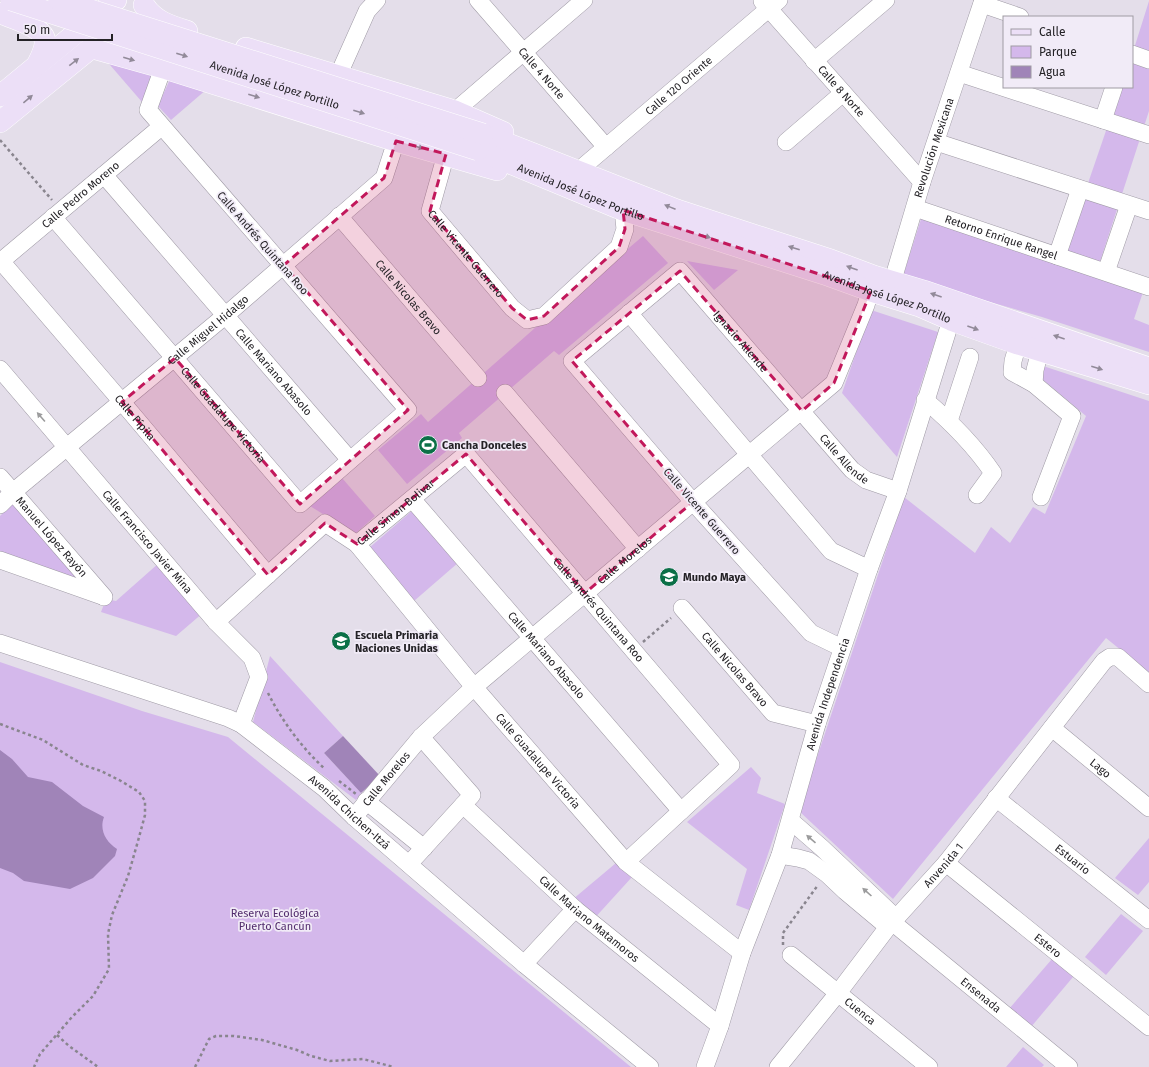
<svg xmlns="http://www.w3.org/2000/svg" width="1149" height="1067" viewBox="0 0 1149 1067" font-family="'Fira Sans',sans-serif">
<rect width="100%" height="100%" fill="#e4deea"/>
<g fill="#d4b8eb">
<polygon points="1149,1 1149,111 1097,271 1145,286 1134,319 1149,325 1149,352 1042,317 945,289 903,276 922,216 1061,262 1121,87 1132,87 1132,55"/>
<polygon points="104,58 154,73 142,102"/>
<polygon points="171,77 207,89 171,120 158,106"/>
<polygon points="643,236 668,263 559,355 554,351 459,433 462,438 407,484 378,450 421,414 428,422 544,320"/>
<polygon points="687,261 738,270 714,290"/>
<polygon points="871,310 938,332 897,457 842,393"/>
<polygon points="1031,362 1149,401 1149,673 1106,638 893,899 799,811 904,497 975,553 991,527 1010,543 1033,507 1045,514 1086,416 1029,368"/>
<polygon points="342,478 375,516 355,534 310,506"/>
<polygon points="15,501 97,592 0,556 0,516"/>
<polygon points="413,510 459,562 414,601 369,548"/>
<polygon points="159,563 204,612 176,636 101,612 106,599 116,601"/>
<polygon points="270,656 343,736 324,753 361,793 356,800 253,722"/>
<polygon points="0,662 142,711 228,737 631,1067 0,1067"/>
<polygon points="751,767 761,778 757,793 785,804 749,910 736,905 747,869 687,822"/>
<polygon points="1149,838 1149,882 1138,895 1115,878"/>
<polygon points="616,863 632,877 592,921 572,900"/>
<polygon points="1121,914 1143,931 1106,975 1085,957"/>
<polygon points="1052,959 1073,977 1031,1027 1009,1009"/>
<polygon points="1023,1047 1044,1065 1042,1067 1006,1067"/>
</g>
<g fill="#a084b8">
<polygon points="343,736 380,776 361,793 324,753"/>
<path d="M0 750 12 759 28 777 52 782 83 806 104 817C99 830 106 842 117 849L115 856 93 878 70 889 24 881 13 873 0 868Z"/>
</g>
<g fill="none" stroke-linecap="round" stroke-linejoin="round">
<g stroke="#9f9aa5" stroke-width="18">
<g id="minor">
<path id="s1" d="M478 0 606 147"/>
<path id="s2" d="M762 1 922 182"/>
<polyline points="982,4 1020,17"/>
<polyline points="1132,54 1149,60"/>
<polyline points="814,61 886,0"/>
<polyline points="959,73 1149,135"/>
<polyline points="338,76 367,11 377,0"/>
<polyline points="455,111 584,0"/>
<polyline points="1103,120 1114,87"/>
<polyline points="786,142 843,93"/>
<polyline points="936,142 1149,211"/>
<path id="s3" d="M446 154 430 211 512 308 527 320 544 316 619 247 625 229 623 210"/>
<path id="s4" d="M578 171 779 0"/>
<path id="s5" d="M104 175 350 460"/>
<path id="s6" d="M915 208 1149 287"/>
<path id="s7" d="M339 216 478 378"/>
<path id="s8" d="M53 217 300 504 408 410 148 110 163 68"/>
<polyline points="1057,256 1080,189"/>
<path id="s9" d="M1 261 122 402 268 575"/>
<path id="s10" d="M0 262 161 127"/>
<polyline points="1106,272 1129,205"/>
<path id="s11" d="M889 293 922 182 983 0"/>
<polyline points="629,313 831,551 869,569"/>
<polyline points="1018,344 1013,361 1012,372 1034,384 1072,416 1041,497"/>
<path id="s12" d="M0 369 216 622 252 658 259 677 241 724"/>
<polyline points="1034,384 1035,370 1040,351"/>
<polyline points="505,393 638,549"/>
<path d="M925 400C951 422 974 445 993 473L977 495"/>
<polyline points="949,421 970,357"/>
<path id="s13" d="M0 477 104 597"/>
<path id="s14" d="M412 499 681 811"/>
<path id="s15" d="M0 505 13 492 67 447 226 315 384 178 396 141"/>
<path id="s16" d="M357 544 466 454 731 765 626 862"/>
<polyline points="0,560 102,596"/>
<path id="s17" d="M682 608 773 713 817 724"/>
<path id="s18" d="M216 622 325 523 357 544 474 687 626 862 742 953"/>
<path id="s19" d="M0 643 228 718 241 724 324 788 354 817 524 964 650 1067"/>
<path id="s20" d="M842 648 811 633 693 502 572 361 680 271 852 470 866 480 898 491"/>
<path id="s21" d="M1052 728 1149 808"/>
<path id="s22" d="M996 798 1149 920"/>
<polyline points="366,801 424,848"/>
<path id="s23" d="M463 805 575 909 720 1026"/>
<path id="s24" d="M354 817 421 737 474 687 834 383 866 305 874 278"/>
<polyline points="791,821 822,848 896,918"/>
<polyline points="780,855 798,858 809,861 827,874 845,891 888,927"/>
<path id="s25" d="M946 863 1149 1027"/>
<polyline points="409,864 472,795 421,737"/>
<path id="s26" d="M892 922 1069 1067"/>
<path id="s27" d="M791 955 929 1067"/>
<polyline points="524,964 575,909"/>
<path id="s28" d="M705 1067 720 1026 742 953 780 855 817 724 869 569 898 491 951 320"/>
<path id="s29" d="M778 1067 838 993 888 927 946 863 1104 661 1110 657H1118L1149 684"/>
</g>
</g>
<g stroke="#fff" stroke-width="22">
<g id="major">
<path d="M144 5C154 21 170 26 187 31"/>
<path d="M0 13C12 18 42 26 45 40 46 49 40 59 36 67"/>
<polyline points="92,48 167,69 396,141 497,170"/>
<polyline points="246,48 455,111 503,132"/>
<polyline points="0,96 116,0"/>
<polyline points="0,122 102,39"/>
<polyline points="483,134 677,210 831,260 874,276 924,291 1149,368"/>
<path id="s30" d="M478 150 623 210 824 274 871 291 919 306 951 320 1018 344 1149 384"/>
</g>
</g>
<g stroke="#89858e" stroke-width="2.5" stroke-dasharray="3 3" stroke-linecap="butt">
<polyline points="0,140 52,200"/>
<polyline points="643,642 671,618"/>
<path d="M268 693C282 721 302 748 325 769"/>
<polyline points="0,724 43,740 83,765 101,771 121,781 139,792 145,801 145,815 138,841 128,876 112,915 108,934 109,969 93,996 72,1017 40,1054 34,1067"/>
<polyline points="339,781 356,794"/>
<polyline points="783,945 783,933 818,885"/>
<polyline points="57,1035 69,1046 98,1067"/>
<polyline points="195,1067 209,1039 216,1036 234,1036 262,1040 297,1050 311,1056 330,1061 363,1059 394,1067"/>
</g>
<use href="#minor" stroke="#fff" stroke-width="17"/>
<use href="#major" stroke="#ecdff7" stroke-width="21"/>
<g stroke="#fff" stroke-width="22" stroke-linecap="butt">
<g id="major-bridge">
<path id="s31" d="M11 0 478 150"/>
<polyline points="59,0 483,134"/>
</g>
</g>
<use href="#major-bridge" stroke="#ecdff7" stroke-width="21"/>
</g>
<defs><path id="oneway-solid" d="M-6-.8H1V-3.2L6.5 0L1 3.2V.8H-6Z"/></defs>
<g fill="#928a99">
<use href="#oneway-solid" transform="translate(182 55) rotate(18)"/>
<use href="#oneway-solid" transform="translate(129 59) rotate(16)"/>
<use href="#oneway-solid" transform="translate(74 62) rotate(-38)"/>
<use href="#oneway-solid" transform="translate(254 96) rotate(17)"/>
<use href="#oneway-solid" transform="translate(28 99) rotate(-40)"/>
<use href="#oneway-solid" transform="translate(359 112) rotate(18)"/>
<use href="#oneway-solid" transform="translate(418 147) rotate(15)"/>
<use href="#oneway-solid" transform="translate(670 207) rotate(-158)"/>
<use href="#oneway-solid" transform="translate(705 236) rotate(18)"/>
<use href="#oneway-solid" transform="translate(794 248) rotate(-162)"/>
<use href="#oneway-solid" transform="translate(852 268) rotate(-160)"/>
<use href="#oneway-solid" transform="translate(936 295) rotate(-161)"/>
<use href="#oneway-solid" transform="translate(973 328) rotate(20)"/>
<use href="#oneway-solid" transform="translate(1059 337) rotate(-161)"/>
<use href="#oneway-solid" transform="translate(1097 368) rotate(17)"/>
</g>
<g fill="#9c9c9d">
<use href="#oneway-solid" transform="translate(41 417) rotate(-131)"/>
<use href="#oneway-solid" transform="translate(811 839) rotate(-139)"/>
<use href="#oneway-solid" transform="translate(867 892) rotate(-138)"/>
</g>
<path fill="#c2185b" fill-opacity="0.2" stroke="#c2185b" stroke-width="3" stroke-dasharray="8 5" stroke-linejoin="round" d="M396 141 446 154 430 211 512 308 527 320 544 316 619 247 625 229 623 210 871 291 834 383 802 411 680 271 572 361 693 502 585 593 466 454 357 544 325 523 268 575 122 402 175 358 300 504 408 410 284 265 384 178Z"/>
<defs>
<g id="stadium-disc" transform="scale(1)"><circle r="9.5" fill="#0b7047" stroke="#f1ebf7"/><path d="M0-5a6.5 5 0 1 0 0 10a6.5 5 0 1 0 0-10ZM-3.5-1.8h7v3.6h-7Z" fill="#fff"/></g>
<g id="school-disc" transform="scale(1)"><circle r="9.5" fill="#0b7047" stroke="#f1ebf7"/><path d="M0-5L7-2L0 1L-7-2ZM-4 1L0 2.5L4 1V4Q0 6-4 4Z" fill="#fff"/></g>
</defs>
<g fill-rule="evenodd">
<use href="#stadium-disc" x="428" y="445"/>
<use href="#school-disc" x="669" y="577"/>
<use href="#school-disc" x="341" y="641"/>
</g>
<g text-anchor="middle" stroke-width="3.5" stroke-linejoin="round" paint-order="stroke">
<g font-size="11" fill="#242226" stroke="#f1ebf7">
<text dy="4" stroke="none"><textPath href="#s1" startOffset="97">Calle 4 Norte</textPath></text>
<text dy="4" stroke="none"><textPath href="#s31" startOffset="277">Avenida José López Portillo</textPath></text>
<text dy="4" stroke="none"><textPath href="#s4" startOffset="132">Calle 120 Oriente</textPath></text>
<text dy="4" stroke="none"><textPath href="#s2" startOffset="120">Calle 8 Norte</textPath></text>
<text dy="4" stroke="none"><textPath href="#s11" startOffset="152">Revolución Mexicana</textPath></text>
<text dy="4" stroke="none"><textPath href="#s30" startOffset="111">Avenida José López Portillo</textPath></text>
<text dy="4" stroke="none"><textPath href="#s10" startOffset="105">Calle Pedro Moreno</textPath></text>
<text dy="4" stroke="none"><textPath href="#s6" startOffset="91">Retorno Enrique Rangel</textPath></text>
<text transform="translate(263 243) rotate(49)" y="4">Calle Andrés Quintana Roo</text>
<text dy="4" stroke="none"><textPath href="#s3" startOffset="115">Calle Vicente Guerrero</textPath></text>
<text dy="4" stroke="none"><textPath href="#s7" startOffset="107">Calle Nicolas Bravo</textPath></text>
<text dy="4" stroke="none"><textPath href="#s30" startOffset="435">Avenida José López Portillo</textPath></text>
<text dy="4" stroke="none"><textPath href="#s15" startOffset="272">Calle Miguel Hidalgo</textPath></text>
<text dy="4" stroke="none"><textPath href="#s20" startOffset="630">Ignacio Allende</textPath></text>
<text dy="4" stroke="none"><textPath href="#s5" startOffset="260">Calle Mariano Abasolo</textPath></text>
<text dy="4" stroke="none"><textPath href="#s8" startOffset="261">Calle Guadalupe Victoria</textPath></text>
<text dy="4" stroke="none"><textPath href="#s9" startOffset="206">Calle Pípila</textPath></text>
<text dy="4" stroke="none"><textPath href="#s20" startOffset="787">Calle Allende</textPath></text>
<text dy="4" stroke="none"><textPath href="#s16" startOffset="50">Calle Simon Bolivar</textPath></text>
<text transform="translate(702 511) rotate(49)" y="4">Calle Vicente Guerrero</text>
<text dy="4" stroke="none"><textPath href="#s13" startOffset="79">Manuel López Rayón</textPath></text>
<text dy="4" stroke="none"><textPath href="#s12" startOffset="227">Calle Francisco Javier Mina</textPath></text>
<text dy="4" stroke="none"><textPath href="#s24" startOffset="374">Calle Morelos</textPath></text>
<text dy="4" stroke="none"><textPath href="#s16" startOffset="346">Calle Andrés Quintana Roo</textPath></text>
<text dy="4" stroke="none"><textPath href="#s14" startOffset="206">Calle Mariano Abasolo</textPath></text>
<text dy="4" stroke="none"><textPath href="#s17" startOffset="81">Calle Nicolas Bravo</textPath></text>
<text dy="4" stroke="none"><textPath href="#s28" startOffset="393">Avenida Independencia</textPath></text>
<text dy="4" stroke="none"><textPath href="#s18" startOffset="468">Calle Guadalupe Victoria</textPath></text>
<text dy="4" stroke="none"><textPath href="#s21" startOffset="63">Lago</textPath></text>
<text dy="4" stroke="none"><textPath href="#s24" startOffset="50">Calle Morelos</textPath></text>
<text dy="4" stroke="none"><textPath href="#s19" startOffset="394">Avenida Chichen-Itzá</textPath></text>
<text dy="4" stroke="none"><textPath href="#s22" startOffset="98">Estuario</textPath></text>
<text dy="4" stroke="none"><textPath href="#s29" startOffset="261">Anvenida 1</textPath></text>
<text dy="4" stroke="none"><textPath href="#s23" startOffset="170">Calle Mariano Matamoros</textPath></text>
<text dy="4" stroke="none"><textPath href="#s25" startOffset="131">Estero</textPath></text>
<text dy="4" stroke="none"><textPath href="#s26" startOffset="115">Ensenada</textPath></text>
<text dy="4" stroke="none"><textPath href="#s27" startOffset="89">Cuenca</textPath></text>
</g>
<g font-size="11" font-weight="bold" fill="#242226" stroke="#f1ebf7" text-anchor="start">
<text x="442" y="449">Cancha Donceles</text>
<text x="683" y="581">Mundo Maya</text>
<text x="355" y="639">Escuela Primaria<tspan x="355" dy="13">Naciones Unidas</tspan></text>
</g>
<g font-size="11" fill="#522d6d" stroke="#f1ebf7">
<text x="275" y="917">Reserva Ecológica<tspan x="275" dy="13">Puerto Cancún</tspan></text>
</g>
</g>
<rect x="1003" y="16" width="130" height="72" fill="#f1ebf7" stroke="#9f9ba3"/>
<rect x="1011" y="29" width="20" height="6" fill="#ecdff7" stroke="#9f9ba3"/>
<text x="1039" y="36" font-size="12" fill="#242226">Calle</text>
<rect x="1011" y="46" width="20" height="12" fill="#d4b8eb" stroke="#9f9ba3"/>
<text x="1039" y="56" font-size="12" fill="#242226">Parque</text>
<rect x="1011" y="66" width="20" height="12" fill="#a084b8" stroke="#9f9ba3"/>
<text x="1039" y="76" font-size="12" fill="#242226">Agua</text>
<path d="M18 34v6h94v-6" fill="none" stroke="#242226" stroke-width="2"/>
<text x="24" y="34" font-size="12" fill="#242226" stroke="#f1ebf7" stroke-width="3" paint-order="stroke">50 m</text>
</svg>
